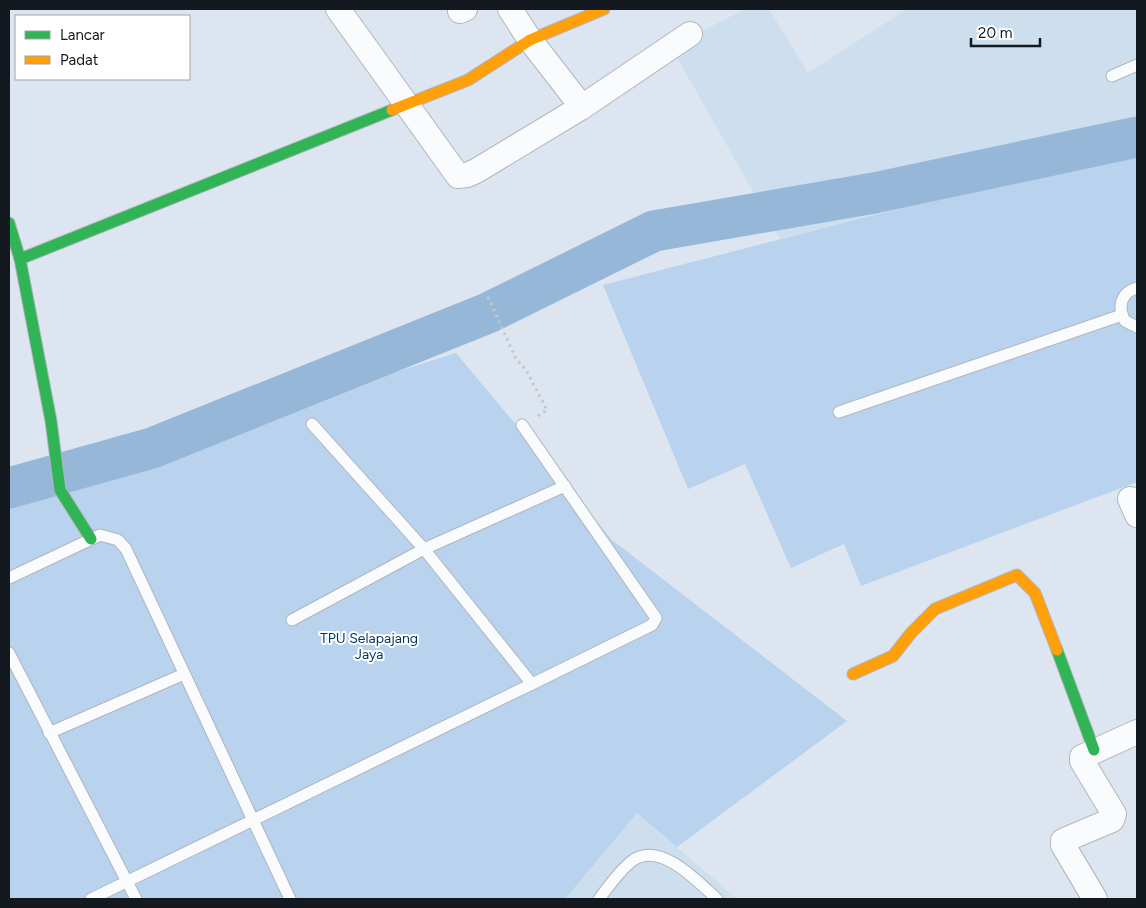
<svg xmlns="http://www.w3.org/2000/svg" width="1146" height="908" viewBox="0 0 1146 908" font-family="Figtree,sans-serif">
<rect width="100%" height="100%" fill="#dde6f0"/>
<g fill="#cddeef">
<polygon points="745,9 769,9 808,73 907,9 1137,9 1137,147 780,239 671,47"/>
<polygon points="637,813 737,899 565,899"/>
</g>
<g fill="#b9d2ed">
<polygon points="1137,147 1137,482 861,586 844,544 791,568 745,464 688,489 603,285"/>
<polygon points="456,353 612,540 847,721 677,847 637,813 565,899 9,899 9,489 129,456"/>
</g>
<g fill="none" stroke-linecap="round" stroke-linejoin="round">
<polyline stroke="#97b7d8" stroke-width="41" points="9,488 152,448 488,313 654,231 874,193 1137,137"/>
<g stroke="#afb6be" stroke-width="13">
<g id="lane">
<polyline points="1112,76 1137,65"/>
<path d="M1137 288C1121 292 1117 307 1125 321L1137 327"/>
<polyline points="839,412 1122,315"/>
<polyline points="522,425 656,618 652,625 532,684"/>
<polyline points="9,578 100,535 118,540 126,549 290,899"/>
<polyline points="292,620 424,549 565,486"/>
<polyline points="9,653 136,899"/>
<polyline points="49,733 184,674"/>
<polyline points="91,899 532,684 424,549 312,424"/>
<path d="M599 899C609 886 619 871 632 861 660 840 698 882 717 899"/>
</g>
</g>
<g stroke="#afb6be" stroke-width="26">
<g id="street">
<polyline points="338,9 458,176 467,175 476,171 582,107 690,34"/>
<polyline points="510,9 530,40 582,107"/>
<polyline points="460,11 465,9"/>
<polyline points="1130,499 1137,515"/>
<polyline points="1095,899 1063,845 1063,841 1067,839 1112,820 1114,814 1082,761 1082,757 1137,732"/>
</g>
</g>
<g stroke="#afb6be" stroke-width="13">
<g id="fast">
<polyline points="9,223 20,259 51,421 60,490 91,539"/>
<polyline points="20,259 392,110"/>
<polyline points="1057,650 1094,750"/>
</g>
</g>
<g stroke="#afb6be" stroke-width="13">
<g id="slow">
<polyline points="392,110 468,80 530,40 604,9"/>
<polyline points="853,674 893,656 911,633 935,609 1017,575 1035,593 1057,650"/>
</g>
</g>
<polyline stroke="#c5c7ca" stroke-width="3" stroke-dasharray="2.5 4" stroke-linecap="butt" points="488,297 516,359 526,370 547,410 536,417"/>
<use href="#lane" stroke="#fafbfd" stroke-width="11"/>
<use href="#street" stroke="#fafbfd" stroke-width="24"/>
<use href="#fast" stroke="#30b455" stroke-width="11"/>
<use href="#slow" stroke="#ff9f0a" stroke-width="11"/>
</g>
<g text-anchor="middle" stroke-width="4" stroke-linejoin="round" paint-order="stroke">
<g font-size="14" fill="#02345c" stroke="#fff">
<text x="369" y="643">TPU Selapajang<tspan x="369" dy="16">Jaya</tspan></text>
</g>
</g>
<rect width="1146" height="908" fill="none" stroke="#13191f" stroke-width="20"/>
<rect x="15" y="15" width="175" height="65" fill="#ffffff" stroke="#a1a3a5"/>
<rect x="25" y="31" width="25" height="8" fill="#30b455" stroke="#a1a3a5"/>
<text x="60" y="40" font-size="15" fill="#13191f">Lancar</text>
<rect x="25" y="56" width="25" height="8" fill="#ff9f0a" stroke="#a1a3a5"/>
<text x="60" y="65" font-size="15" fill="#13191f">Padat</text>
<path d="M971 38v8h69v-8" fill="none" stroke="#13191f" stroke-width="2.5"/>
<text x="978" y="38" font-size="15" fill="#13191f" stroke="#ffffff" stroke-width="4" paint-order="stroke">20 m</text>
</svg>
